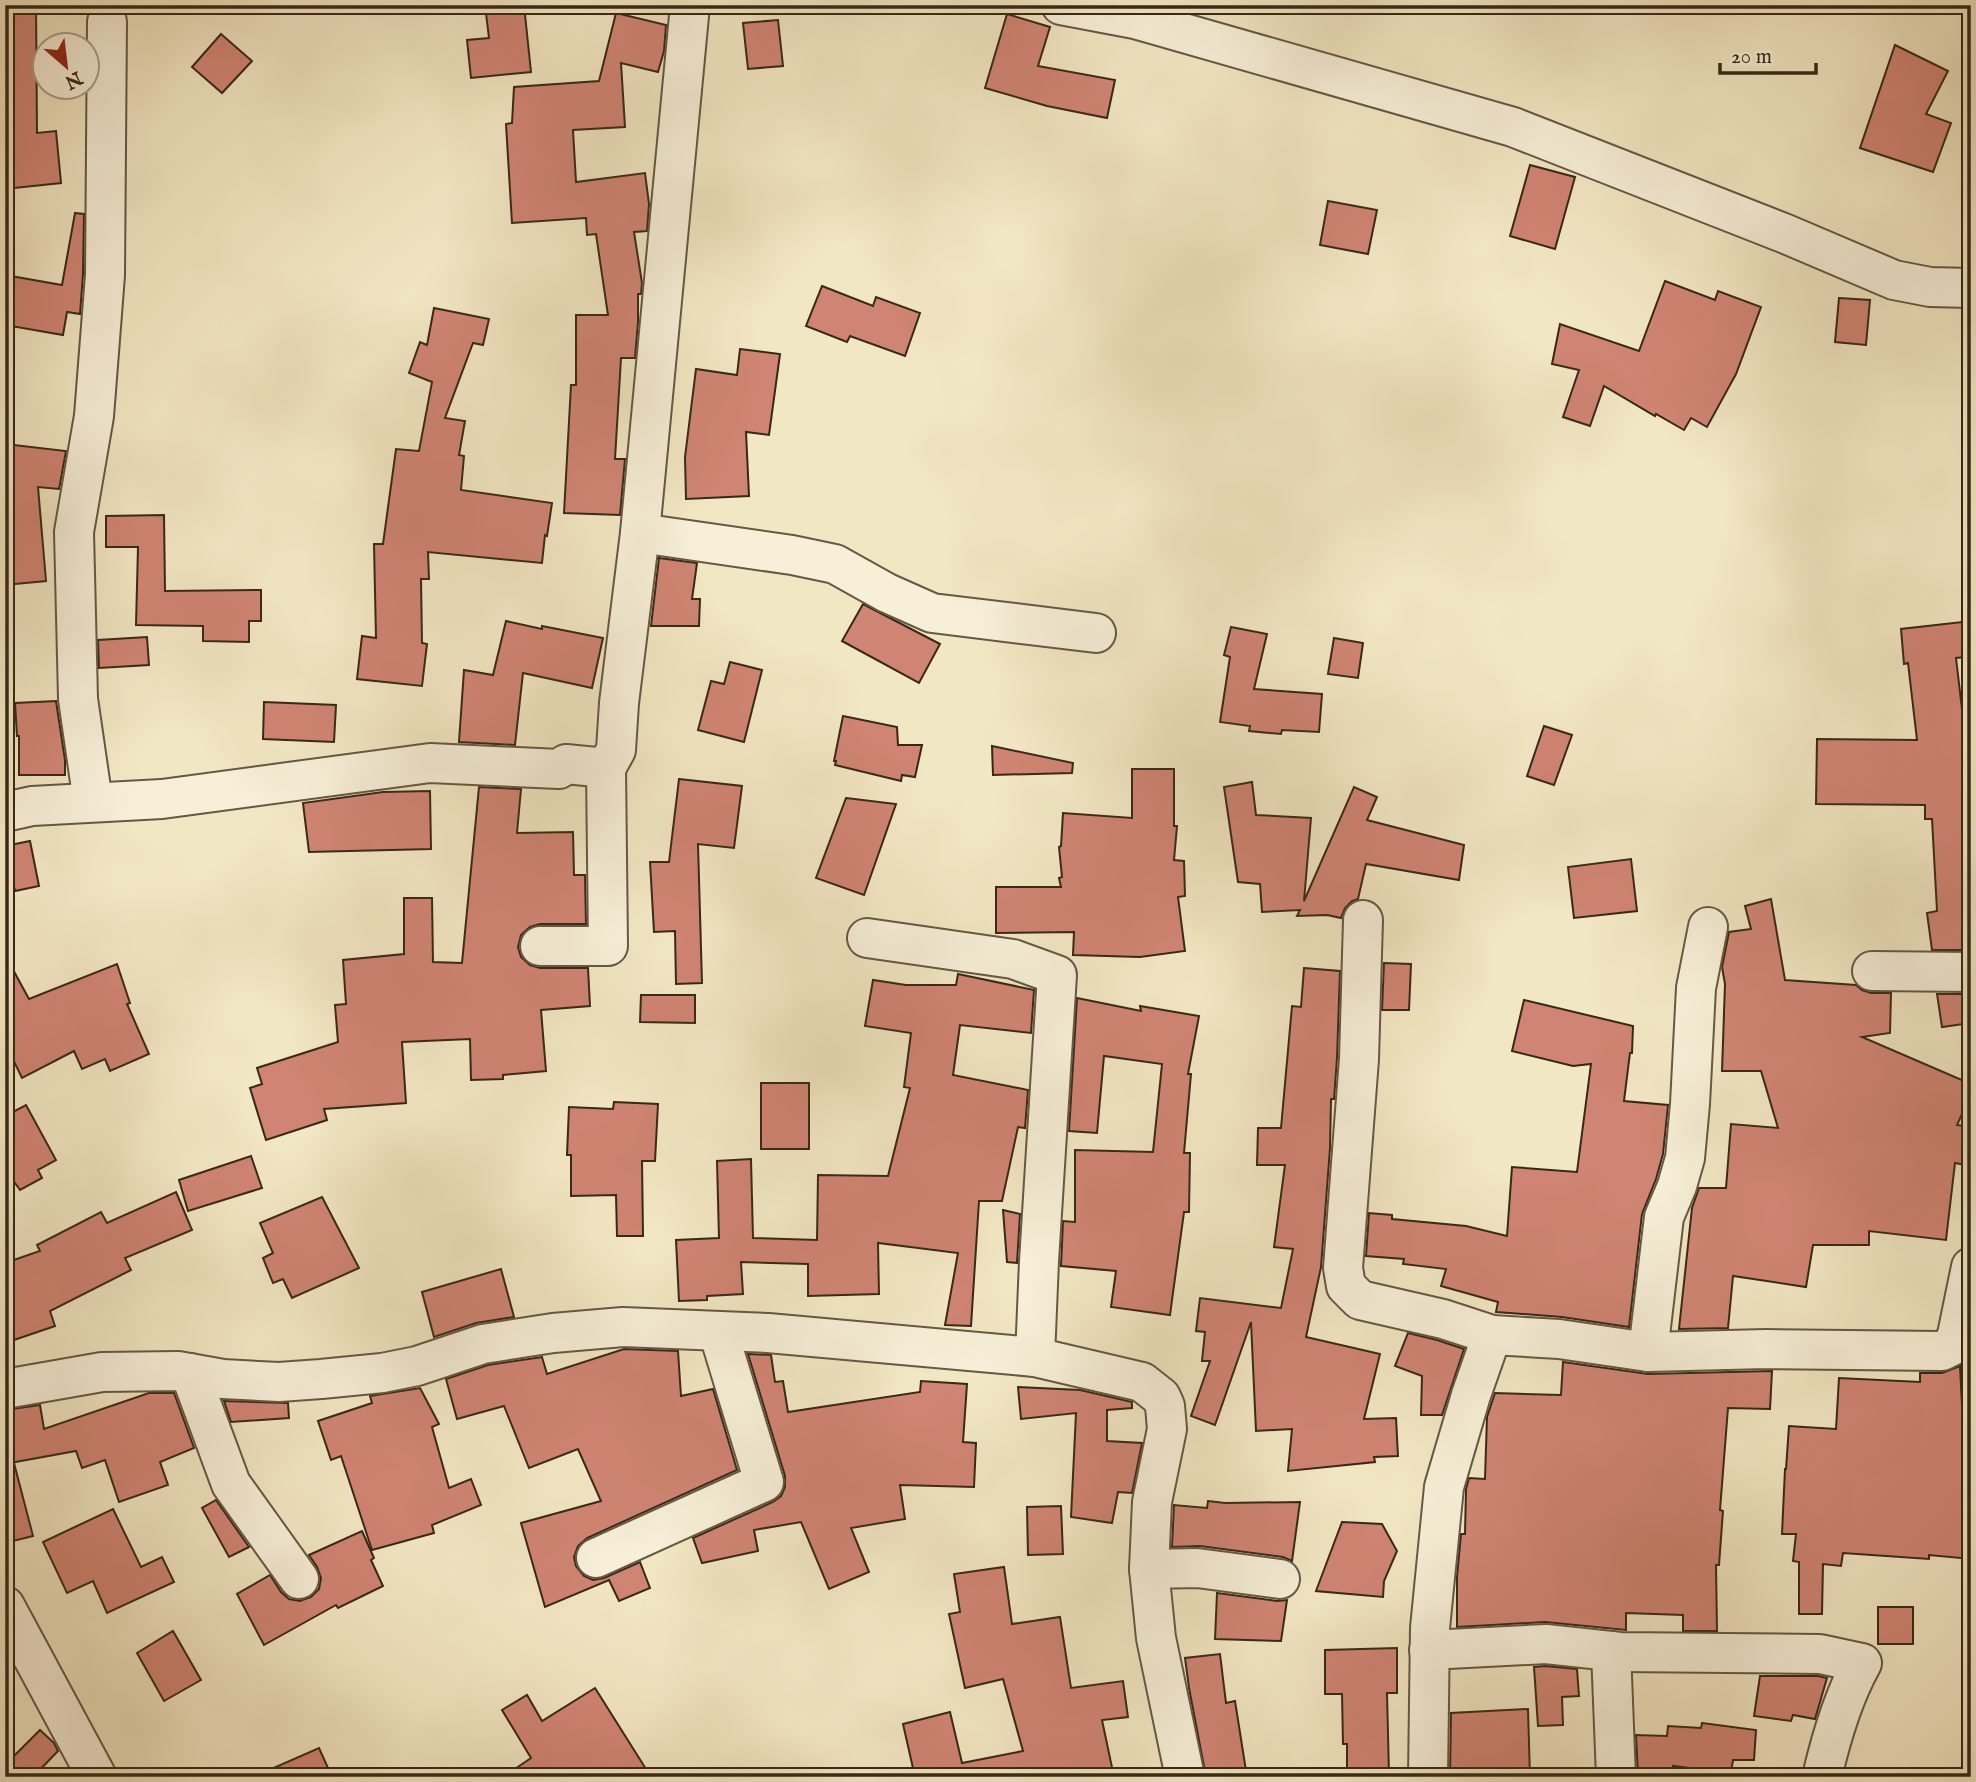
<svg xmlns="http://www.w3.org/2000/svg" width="1976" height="1782" viewBox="0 0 1976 1782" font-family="'IM FELL English',serif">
<rect width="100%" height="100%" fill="#f2e7c3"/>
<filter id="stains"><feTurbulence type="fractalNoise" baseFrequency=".00286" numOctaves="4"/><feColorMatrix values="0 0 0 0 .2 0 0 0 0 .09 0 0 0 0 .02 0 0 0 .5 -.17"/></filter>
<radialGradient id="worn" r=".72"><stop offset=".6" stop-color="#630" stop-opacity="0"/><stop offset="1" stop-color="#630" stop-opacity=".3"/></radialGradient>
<g fill="#d08473" stroke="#372818" stroke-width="2">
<polygon points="5,5 36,5 37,133 56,131 61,183 5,189 5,132 12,131 10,30"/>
<polygon points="485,5 524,5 531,72 471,78 467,40 489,38"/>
<polygon points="616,13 666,25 664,51 658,72 621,63 625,127 573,130 576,182 645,173 649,204 647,231 634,232 642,283 641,294 638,294 638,322 635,358 621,358 615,459 625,459 620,515 564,513 571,385 576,385 576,315 608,315 596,234 587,235 586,218 512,223 506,124 512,123 514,87 599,81"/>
<polygon points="1007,14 1050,27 1038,66 1115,80 1107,118 1047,106 985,88"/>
<polygon points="778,20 783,66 748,69 743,23"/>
<polygon points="221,34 252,61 222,93 192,67"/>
<polygon points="1895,45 1948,71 1926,114 1951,123 1933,172 1860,148"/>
<polygon points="1530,165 1575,177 1555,249 1510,236"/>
<polygon points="1328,201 1377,210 1368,254 1320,245"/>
<polygon points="75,213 84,214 83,274 80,314 67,312 63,335 5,325 5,275 62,285"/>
<polygon points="1665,281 1715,300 1718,291 1761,307 1736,374 1707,427 1691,418 1684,430 1656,414 1655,416 1604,386 1590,426 1563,417 1579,370 1552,364 1560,324 1639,351"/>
<polygon points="822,286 873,306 876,297 920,313 905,356 850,336 847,342 806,326"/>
<polygon points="1839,298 1870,300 1866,345 1835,342"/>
<polygon points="434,308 489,319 483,345 473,343 445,418 465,421 459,455 464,456 461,490 552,503 547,536 545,535 542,563 428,552 429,579 421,579 422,643 427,644 422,686 357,679 362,636 376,638 374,544 383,544 396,449 419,451 432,382 409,373 420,342 427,345"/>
<polygon points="740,349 780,354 769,435 746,432 749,496 686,499 685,457 696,369 737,375"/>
<polygon points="5,444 66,451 59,489 38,487 46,581 5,585"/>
<polygon points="164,515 165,591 261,590 261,621 249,621 249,642 203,641 203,626 136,625 138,547 106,547 106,516"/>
<polygon points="659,558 697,563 692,599 700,599 699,626 651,626"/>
<polygon points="863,604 940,644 919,683 842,641"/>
<polygon points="506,621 542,629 542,626 603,638 592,688 523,673 515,745 459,742 464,670 493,675"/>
<polygon points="1962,622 1966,657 1956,658 1971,786 1964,787 1964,835 1971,834 1971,950 1932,950 1927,913 1937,911 1932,819 1925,819 1925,805 1816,804 1817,739 1917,740 1908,663 1904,664 1901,629"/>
<polygon points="1231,627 1267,634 1254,689 1322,694 1319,732 1282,730 1281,734 1249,731 1250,726 1220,722 1230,657 1224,655"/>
<polygon points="147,637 149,665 99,668 98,640"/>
<polygon points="1334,638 1363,643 1358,678 1328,674"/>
<polygon points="730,662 762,670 744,742 698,730 711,681 724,684"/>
<polygon points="56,701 65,760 65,775 19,775 19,736 17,736 15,703"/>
<polygon points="264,702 336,705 334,742 263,739"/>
<polygon points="843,716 897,727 898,745 922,745 915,777 902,775 901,781 835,765 836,761 834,761"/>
<polygon points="1544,726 1572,735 1554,785 1527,776"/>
<polygon points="992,746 1073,763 1072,773 993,775"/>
<polygon points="1132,769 1174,769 1174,826 1177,826 1174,860 1184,861 1185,896 1178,897 1185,951 1140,957 1073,955 1074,932 996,933 996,887 1061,887 1059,878 1062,877 1059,847 1061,846 1063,813 1132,818"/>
<polygon points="679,779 742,786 734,848 698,844 702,983 676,984 675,931 654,932 650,862 669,862"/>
<polygon points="1252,782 1256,815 1311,818 1304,901 1354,787 1377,797 1367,820 1464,845 1459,880 1366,864 1358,899 1352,901 1345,908 1341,918 1327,915 1297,916 1300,910 1262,912 1260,884 1238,882 1224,787"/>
<polygon points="479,787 521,789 517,833 573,832 574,875 585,875 586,924 540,924 530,927 521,935 518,947 521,957 530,965 540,968 588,968 590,1006 541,1010 546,1071 503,1075 503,1079 471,1080 470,1039 402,1042 406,1103 324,1109 327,1120 266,1140 250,1088 262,1084 257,1068 338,1042 335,1005 346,1004 343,960 404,954 404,898 432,898 433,962 462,963"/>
<polygon points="430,791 431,849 309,852 303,803 383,792"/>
<polygon points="846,798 896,804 864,895 816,878"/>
<polygon points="30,841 39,886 15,891 5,846"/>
<polygon points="1631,859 1637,911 1574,918 1568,867"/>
<polygon points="1771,899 1785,980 1856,985 1862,990 1871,993 1891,993 1890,1033 1862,1037 1971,1084 1971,1094 1957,1125 1971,1127 1971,1166 1955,1163 1946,1240 1869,1231 1869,1245 1813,1245 1806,1287 1733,1276 1728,1328 1679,1329 1692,1208 1699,1188 1726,1188 1731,1124 1778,1128 1761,1071 1722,1071 1725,984 1722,967 1729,932 1751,929 1745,906"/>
<polygon points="5,955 29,999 117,964 130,1003 127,1004 149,1054 110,1071 105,1059 82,1069 74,1051 22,1078 5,1043"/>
<polygon points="1384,963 1411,964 1409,1010 1382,1010"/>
<polygon points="1304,968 1340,971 1337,1058 1334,1099 1331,1099 1330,1148 1321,1267 1306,1337 1380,1354 1364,1419 1396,1418 1398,1456 1374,1457 1375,1462 1288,1471 1292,1429 1256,1431 1251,1322 1215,1425 1191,1416 1210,1361 1202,1361 1205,1332 1196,1331 1200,1298 1281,1308 1293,1249 1274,1247 1285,1165 1257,1165 1258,1128 1281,1128 1292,1006 1301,1007"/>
<polygon points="958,974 1034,990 1031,1033 960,1025 953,1075 1028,1090 1025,1128 1018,1127 1002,1201 979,1201 971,1326 945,1325 958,1253 878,1243 879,1294 808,1296 808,1264 741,1262 743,1294 707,1296 707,1300 679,1301 676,1240 719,1238 717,1161 751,1159 753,1238 817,1240 818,1175 888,1176 910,1088 904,1087 911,1033 865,1026 873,980 906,985 956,985"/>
<polygon points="1937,994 1971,994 1971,1023 1942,1027"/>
<polygon points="641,995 695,995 695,1023 640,1022"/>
<polygon points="1077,998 1141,1011 1140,1006 1199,1016 1188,1074 1191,1074 1184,1153 1190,1153 1189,1212 1184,1212 1170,1315 1111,1307 1116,1271 1061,1266 1063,1221 1075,1222 1075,1150 1153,1152 1162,1064 1104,1056 1097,1133 1069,1131"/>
<polygon points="1524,1000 1633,1026 1632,1053 1630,1053 1624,1101 1668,1105 1663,1154 1656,1179 1642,1214 1629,1327 1562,1317 1496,1312 1498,1302 1441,1286 1446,1269 1403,1264 1404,1259 1366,1256 1369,1213 1392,1215 1392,1219 1466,1226 1507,1236 1512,1167 1577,1172 1591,1064 1573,1066 1512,1051"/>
<rect x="761" y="1083" width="48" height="66"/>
<polygon points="614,1102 658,1104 655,1161 642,1161 643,1236 617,1236 616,1195 571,1196 571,1155 567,1155 569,1107 613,1109"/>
<polygon points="26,1105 56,1160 38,1170 42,1178 20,1190 15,1183 5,1188 5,1116"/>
<polygon points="251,1156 262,1188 188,1211 179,1180"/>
<polygon points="176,1192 192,1230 125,1258 131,1270 50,1311 55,1326 5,1343 5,1263 40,1251 37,1245 101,1212 107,1223"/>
<polygon points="322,1197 359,1268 292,1298 283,1279 273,1283 263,1258 273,1253 260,1223"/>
<polygon points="1003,1210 1020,1214 1017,1263 1007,1262"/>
<polygon points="501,1269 514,1317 476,1323 434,1337 422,1292"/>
<polygon points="1408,1333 1437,1340 1464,1349 1442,1415 1421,1415 1422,1376 1395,1366"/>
<polygon points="624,1349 678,1351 681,1396 713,1389 737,1470 587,1538 578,1546 574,1557 576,1566 584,1576 593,1580 604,1578 640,1562 650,1588 619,1601 609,1580 545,1607 521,1523 601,1501 578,1449 529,1468 504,1406 457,1419 446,1379 488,1365 542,1357 547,1374"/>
<polygon points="748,1354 771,1355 775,1382 783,1381 788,1412 920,1392 921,1381 967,1384 963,1442 976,1443 974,1487 900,1485 905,1519 851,1528 869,1572 829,1589 801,1522 754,1530 758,1551 702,1563 693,1538 773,1502 781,1496 785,1487 785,1476"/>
<polygon points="1563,1362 1648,1374 1772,1371 1770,1409 1728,1408 1720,1510 1723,1511 1719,1565 1716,1565 1717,1631 1683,1631 1683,1615 1626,1613 1626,1630 1545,1622 1457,1627 1457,1577 1461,1534 1465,1534 1466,1489 1469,1478 1485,1479 1487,1417 1495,1393 1561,1395"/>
<polygon points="1960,1366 1964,1445 1971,1445 1971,1559 1929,1555 1929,1559 1843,1553 1841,1566 1823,1564 1822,1614 1799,1614 1799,1562 1793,1561 1796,1534 1782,1534 1785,1469 1786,1469 1789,1426 1836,1429 1839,1378 1920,1382 1920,1373 1942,1373"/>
<polygon points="1018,1387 1080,1390 1132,1402 1132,1408 1107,1410 1107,1441 1142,1443 1132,1493 1118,1492 1112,1523 1071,1517 1076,1413 1021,1419"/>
<polygon points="420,1388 439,1424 432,1427 449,1488 471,1479 481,1505 432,1525 434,1533 372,1550 341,1456 331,1460 318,1421 372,1403 370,1396"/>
<polygon points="149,1393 174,1393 194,1448 160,1462 168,1485 119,1502 105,1460 82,1468 76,1451 10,1463 14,1463 33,1536 5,1543 5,1410 40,1405 44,1429"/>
<polygon points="224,1401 288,1403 289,1418 231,1422"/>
<polygon points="216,1500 249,1547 229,1557 202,1508"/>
<polygon points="1208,1501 1225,1503 1300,1502 1292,1561 1283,1557 1200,1546 1172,1547 1174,1505 1207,1508"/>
<polygon points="1061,1506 1063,1554 1028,1555 1027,1507"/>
<polygon points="113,1509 141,1567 162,1557 174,1582 107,1613 93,1581 67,1593 43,1542"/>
<polygon points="1342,1522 1382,1524 1397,1551 1384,1581 1383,1597 1316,1591"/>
<polygon points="362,1531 374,1558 371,1560 383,1586 338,1608 336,1605 264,1645 237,1594 270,1575 281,1592 289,1599 300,1601 311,1597 319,1589 321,1578 317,1567 309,1555"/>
<polygon points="1004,1567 1012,1624 1060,1617 1071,1688 1123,1681 1128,1717 1102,1720 1114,1777 915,1777 903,1724 950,1712 962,1763 1023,1751 1003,1679 965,1688 949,1614 960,1612 954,1574"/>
<polygon points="1217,1593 1277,1601 1287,1600 1281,1641 1215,1639"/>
<rect x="1878" y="1607" width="35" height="37"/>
<polygon points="173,1631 201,1680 164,1701 137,1653"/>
<polygon points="1397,1648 1397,1693 1387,1693 1389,1774 1347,1775 1347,1744 1343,1744 1342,1694 1325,1694 1325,1650"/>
<polygon points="1220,1654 1226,1703 1235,1701 1247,1777 1206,1777 1189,1688 1185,1658"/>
<polygon points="1545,1666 1577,1669 1579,1696 1562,1697 1563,1725 1538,1726 1534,1667"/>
<polygon points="1760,1676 1818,1676 1827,1678 1815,1719 1793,1715 1791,1721 1754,1716"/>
<polygon points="595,1688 651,1777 503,1777 531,1758 502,1710 527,1695 542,1721"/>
<polygon points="1528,1709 1530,1777 1450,1777 1451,1713"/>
<polygon points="1702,1723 1756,1730 1754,1760 1733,1760 1731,1773 1673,1766 1673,1776 1638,1775 1636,1735 1667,1736 1668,1726 1701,1728"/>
<polygon points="40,1730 54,1743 58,1751 33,1777 5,1777 5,1765"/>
<polygon points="319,1748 332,1777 253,1777"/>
</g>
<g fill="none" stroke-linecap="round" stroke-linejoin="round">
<g stroke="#665843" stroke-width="42">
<g id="minor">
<polyline points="1061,5 1135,19 1513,127 1786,234 1894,280 1930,287 1971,288"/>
<polyline points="640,533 792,555 835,564 887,593 932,613 1096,633"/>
<polyline points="93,802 78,699 74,532 94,416 105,275 107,22"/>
<polyline points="5,812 32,806 162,799 430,763 559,769 566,764 606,768 616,750 619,703 640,533 690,5"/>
<polyline points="1363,920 1359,1059 1343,1268 1346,1286 1360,1300 1443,1319 1492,1335 1559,1339 1648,1352 1766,1349 1942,1351 1952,1346 1957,1335 1971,1267"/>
<polyline points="867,938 1013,959 1057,975 1039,1261 1035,1357"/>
<polyline points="540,946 608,946 606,768"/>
<polyline points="1872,971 1971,972"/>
<polyline points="1648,1352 1664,1217 1677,1186 1685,1158 1690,1104 1696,988 1708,927"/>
<polyline points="190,1373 231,1484 299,1579"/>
<polyline points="5,1389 102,1372 178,1371 223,1379 279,1382 321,1379 382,1373 417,1366 483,1344 553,1333 623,1327 768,1333 1035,1357 1142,1382 1161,1397 1165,1406 1167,1429 1152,1502 1149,1569 1156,1638 1185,1777"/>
<polyline points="596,1558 764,1482 718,1331"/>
<polyline points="1149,1569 1197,1568 1280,1579"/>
<polyline points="5,1606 97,1777"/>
<path d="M1429 1650 1546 1644 1620 1652 1820 1654 1862 1663C1843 1697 1831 1738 1822 1777"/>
<polyline points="1611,1651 1616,1777"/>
<polyline points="1428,1777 1430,1628 1444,1487 1471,1395 1492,1335"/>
</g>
</g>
<use href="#minor" stroke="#f7efd8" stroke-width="38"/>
</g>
<rect width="1976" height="1782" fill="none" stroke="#f2e7c3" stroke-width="28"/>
<rect x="7" y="7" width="1962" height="1768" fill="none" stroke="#372818" stroke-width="3.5"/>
<rect x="14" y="14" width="1948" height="1754" fill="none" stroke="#372818" stroke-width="2"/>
<g transform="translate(66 66) rotate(152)"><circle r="33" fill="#f7efd8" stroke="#aa9f8b" stroke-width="2"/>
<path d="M0-5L12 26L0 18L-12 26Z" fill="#8f2418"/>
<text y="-10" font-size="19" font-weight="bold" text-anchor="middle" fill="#372818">N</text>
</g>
<path d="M1720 63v10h96v-10" fill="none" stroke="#372818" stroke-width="3.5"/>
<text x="1731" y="63" font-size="21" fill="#372818" stroke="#f7efd8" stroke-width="5" paint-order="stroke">20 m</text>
<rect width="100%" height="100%" filter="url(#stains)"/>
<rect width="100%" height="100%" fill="url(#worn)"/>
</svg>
